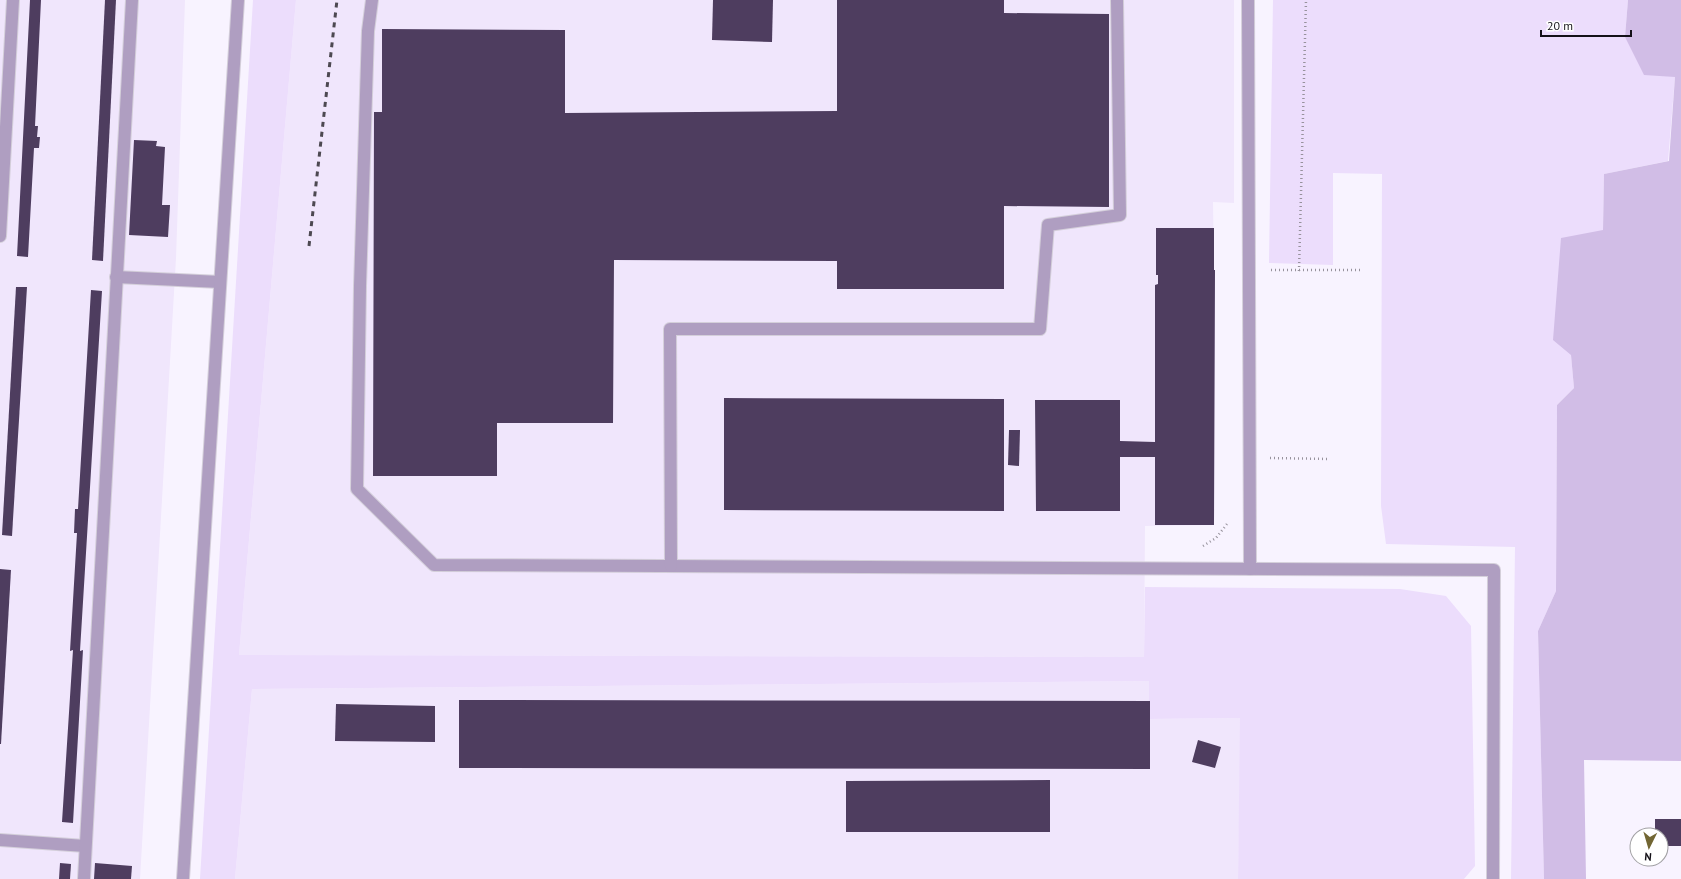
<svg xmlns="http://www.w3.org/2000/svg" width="1681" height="879" viewBox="0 0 1681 879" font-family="'PT Sans',sans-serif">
<rect width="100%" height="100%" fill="#f8f3ff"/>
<g fill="#f0e6fc">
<polygon points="0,0 185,0 176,258 140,879 0,879"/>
<polygon points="296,0 1234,0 1234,203 1213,202 1214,270 1215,270 1214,525 1145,526 1144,657 239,655"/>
<polygon points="1149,681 1149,719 1241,718 1238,879 235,879 252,689"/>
</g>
<g fill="#ecddfc">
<polygon points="253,0 296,0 239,655 1144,657 1145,587 1400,589 1446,596 1471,626 1475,866 1464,879 1238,879 1240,718 1149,719 1149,681 252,689 235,879 200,879"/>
<polygon points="1273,0 1628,0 1625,37 1675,77 1668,161 1604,174 1603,230 1571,355 1574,388 1557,405 1556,591 1538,631 1544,879 1511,879 1515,547 1386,544 1381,506 1382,174 1333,173 1333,265 1269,263"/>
</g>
<polygon fill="#d1bde6" points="1628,0 1681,0 1681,761 1584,760 1586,879 1544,879 1538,631 1556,591 1557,405 1574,388 1571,355 1553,340 1561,238 1603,230 1604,174 1669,161 1675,77 1644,75 1625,37"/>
<g fill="#4e3d5f">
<polygon points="30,0 41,0 35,126 38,126 37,137 40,137 39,148 34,148 28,257 17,256"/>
<polygon points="105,0 116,0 103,261 92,260"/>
<polygon points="713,0 773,0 772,42 712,40"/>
<polygon points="837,0 1004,0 1004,13 1109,14 1109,207 1004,206 1004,289 837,289 837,261 614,260 613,423 497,423 497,476 373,476 374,112 382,112 382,29 565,30 565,113 837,111"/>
<polygon points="134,140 157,141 156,146 165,147 162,205 170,205 168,237 129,235"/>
<polygon points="1156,228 1214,228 1214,270 1215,270 1214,525 1155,525 1155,457 1120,457 1120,511 1036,511 1035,400 1120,400 1120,441 1155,442 1155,285 1158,284 1158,275 1156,275"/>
<polygon points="16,287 27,287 12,536 2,535"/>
<polygon points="91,290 102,291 80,651 83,650 73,823 62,822 73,650 70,651 77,533 74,533 75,509 78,509"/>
<polygon points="724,398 1004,399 1004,511 724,510"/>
<polygon points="1009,430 1020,430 1019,466 1008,465"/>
<polygon points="0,569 11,570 1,744 0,744"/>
<polygon points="459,700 1150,701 1150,769 459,768"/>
<polygon points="336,704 435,706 435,742 335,741"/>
<polygon points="1198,740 1221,747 1215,768 1192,762"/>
<polygon points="1050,780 1050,832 846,832 846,781"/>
<polygon points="1655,819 1681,819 1681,846 1661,846 1661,835 1655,835"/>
<polygon points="60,863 71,864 70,879 59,879"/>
<polygon points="95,863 132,866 131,879 94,879"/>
</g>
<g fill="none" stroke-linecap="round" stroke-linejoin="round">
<g stroke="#d4cfda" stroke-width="14">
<g id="lane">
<polyline points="372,0 368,31 360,286 357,489 434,565 1494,570 1493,879"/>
<polyline points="1248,0 1250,569"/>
<polyline points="0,236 13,0"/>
<polyline points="116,277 220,282"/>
<polyline points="671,566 670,329 1040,329 1048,225 1120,215 1117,0"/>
<polyline points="0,840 85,846"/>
<polyline points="84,879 132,0"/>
<polyline points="183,879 238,0"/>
</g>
</g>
<g stroke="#97929c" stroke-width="2.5" stroke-dasharray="1 3" stroke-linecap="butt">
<polyline points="1271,270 1360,270"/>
<polyline points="1299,271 1306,0"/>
<polyline points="1270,458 1330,459"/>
<polyline points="1203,546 1216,538 1227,524"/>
</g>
<use href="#lane" stroke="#af9ec1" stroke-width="12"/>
<polyline stroke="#4d4951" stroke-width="3" stroke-dasharray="5 5" stroke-linecap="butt" points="309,246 337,0"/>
</g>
<g transform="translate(1649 847) rotate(185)"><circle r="19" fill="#ffffff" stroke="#a1a0a3"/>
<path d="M0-3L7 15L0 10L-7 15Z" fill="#726633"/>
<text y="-6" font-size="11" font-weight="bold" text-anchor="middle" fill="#141118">N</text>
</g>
<path d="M1541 30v6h90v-6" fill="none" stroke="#141118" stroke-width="2"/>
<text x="1547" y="30" font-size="12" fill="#141118" stroke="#ffffff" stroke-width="3" paint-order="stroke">20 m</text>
</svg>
